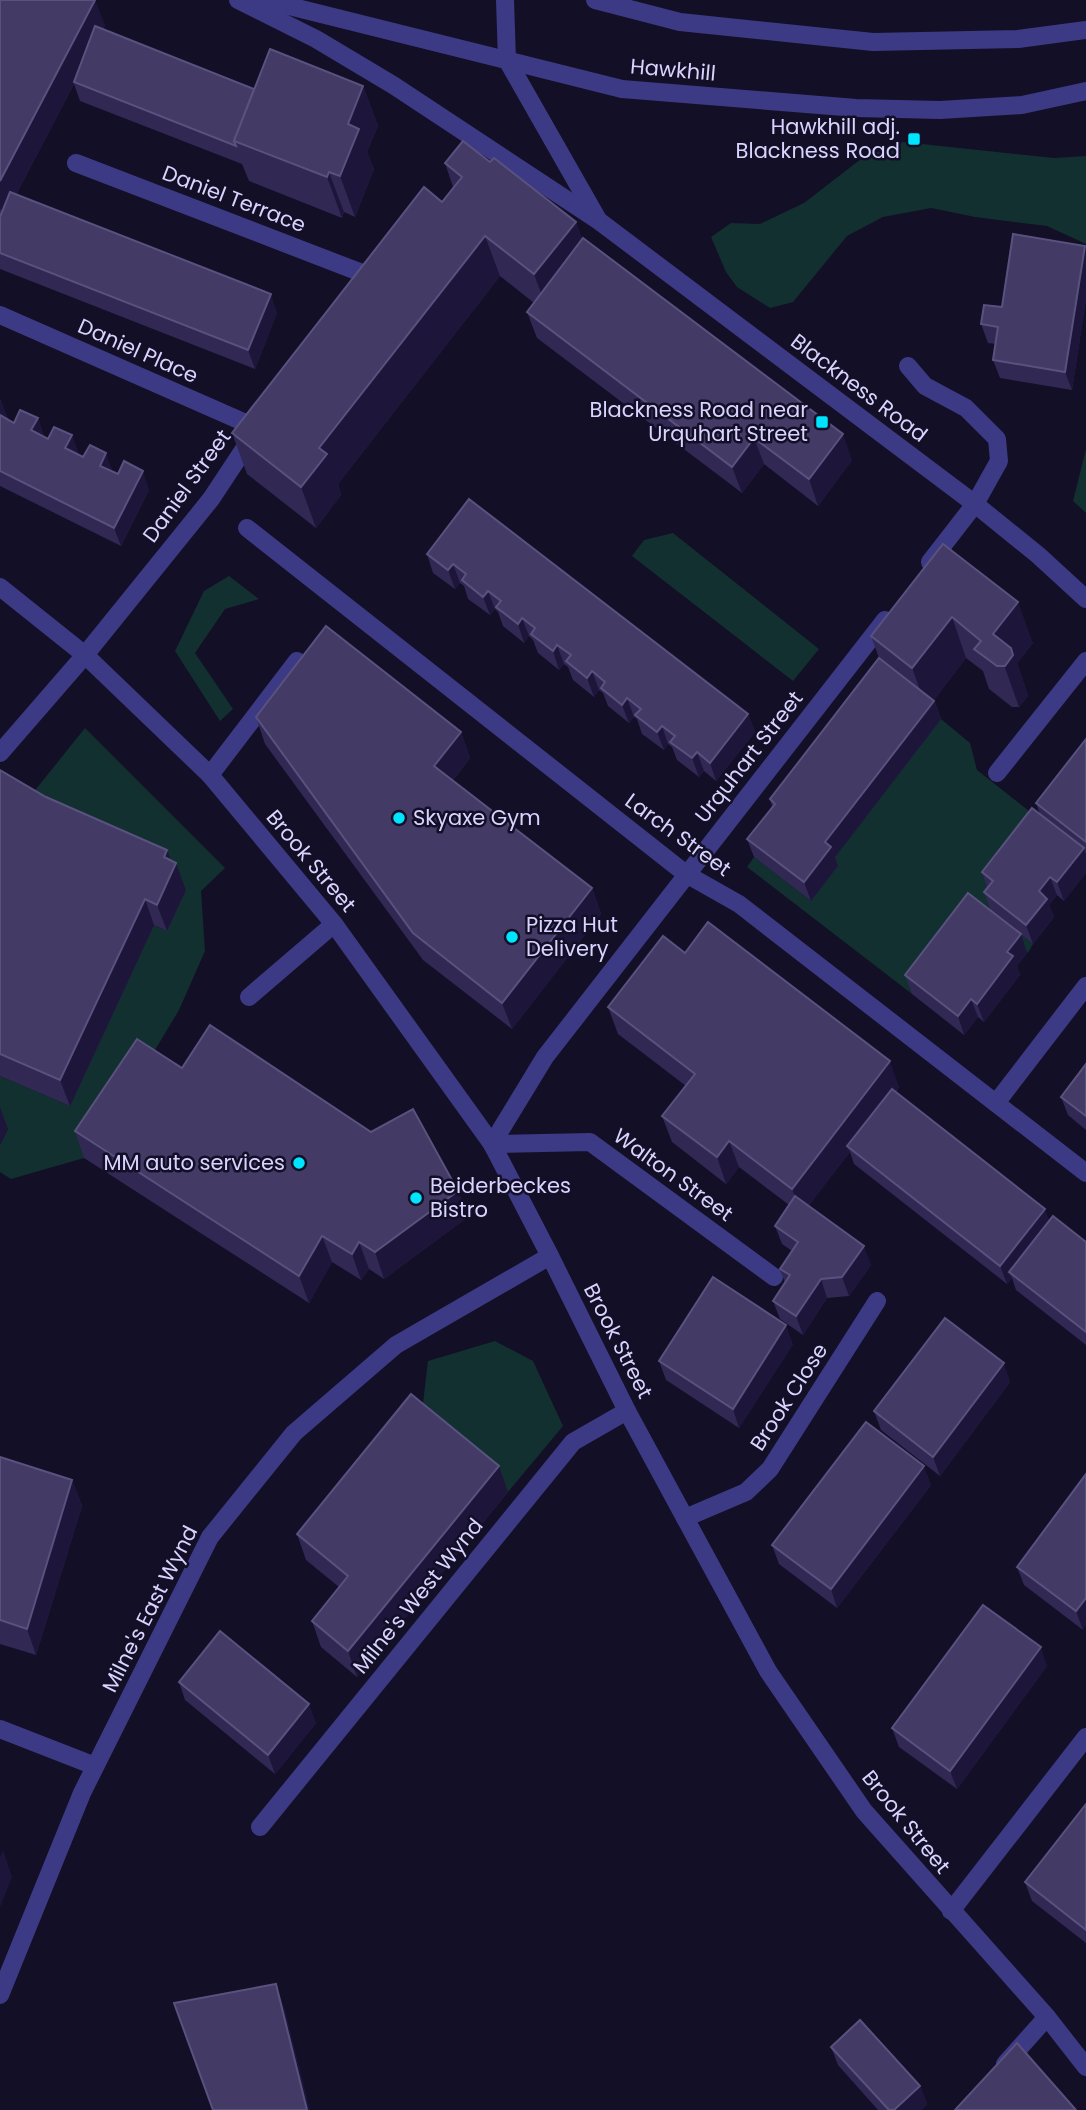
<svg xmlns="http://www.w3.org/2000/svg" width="1086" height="2110" viewBox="0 0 1086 2110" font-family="Poppins,sans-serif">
<rect width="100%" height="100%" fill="#130f26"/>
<g fill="#12302f">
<polygon points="903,142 1054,158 1086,156 1086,244 1047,226 975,217 931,208 883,217 847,236 793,302 770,308 737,287 726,272 711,237 731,223 760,224 804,203 861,159"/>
<polygon points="1086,449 1086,513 1073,501"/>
<polygon points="673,533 819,649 793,681 632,556 644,540"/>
<polygon points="229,576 259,599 225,609 195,653 233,709 220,721 175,651 204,591"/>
<polygon points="941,719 970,743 977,770 1086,856 992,911 1033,944 1028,953 975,912 912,994 747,867 754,857 811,901 832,861"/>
<polygon points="85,728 225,868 201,891 205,951 179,1010 146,1065 84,1158 11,1179 0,1172 0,1145 8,1129 0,1125 0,1076 70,1106 154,925 167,931 24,804"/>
<polygon points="495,1341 533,1361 563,1426 508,1492 421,1420 428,1361"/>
</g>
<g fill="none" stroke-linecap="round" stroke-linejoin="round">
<g stroke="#3d3a85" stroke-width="18">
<polyline points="908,366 925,386 966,408 997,439 999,461 975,504"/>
<polyline points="0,753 85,655"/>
<polyline points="997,773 1086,661"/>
<polyline points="210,775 297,661"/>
<polyline points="249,997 334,924"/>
<polyline points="996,1103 1086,986"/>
<polyline points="0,1729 95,1766"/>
<polyline points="1005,2064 1047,2017"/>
</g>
<g stroke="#3d3a85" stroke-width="18">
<polyline points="238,0 316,39 393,85 599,221 975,504 1038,555 1086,599"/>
<polyline points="505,0 507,60 597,218"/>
<polyline points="76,163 375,278"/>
<polyline points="0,315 257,428"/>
<polyline points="247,528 686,874 739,904 1086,1173"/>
<polyline points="930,562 975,504"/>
<polyline points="85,655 211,499 252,437"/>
<polyline points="492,1144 545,1057 885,620"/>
<polyline points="492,1144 590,1142 774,1277"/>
<polyline points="685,1518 746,1492 770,1469 877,1301"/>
<polyline points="260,1827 573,1442 627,1411"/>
<polyline points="951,1911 1086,1737"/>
<polyline points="0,1995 82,1793 210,1537 294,1433 396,1345 550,1256"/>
</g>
<g stroke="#3d3a85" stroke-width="18">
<polyline points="265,0 622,89 856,108 940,110 1022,105 1086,91"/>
<polyline points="595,0 680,22 873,42 1018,39 1086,30"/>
<polyline points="0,587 85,655 210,775 334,924 492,1144 550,1256 627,1411 768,1671 864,1811 1047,2017 1086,2067"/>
</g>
</g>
<g fill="#312854">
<polygon points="0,0 105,25 103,29 254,89 363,86 378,126 367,152 374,169 355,217 344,212 342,218 249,181 242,164 80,101 74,84 16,195 277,313 255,369 0,269"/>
<polygon points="490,162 576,222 582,239 852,460 818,506 764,464 742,493 537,338 527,312 534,303 500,276 338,484 341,495 316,528 247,474 232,433 442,202 453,187 445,163"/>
<polygon points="1085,246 1086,249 1086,299 1072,390 1000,378 993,360 996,344 988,343 981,324 1002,307"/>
<polygon points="0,399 8,419 14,423 38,418 44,437 48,439 72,435 78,455 149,490 121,546 0,486"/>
<polygon points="469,499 748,714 755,732 716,781 704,771 699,777 677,760 672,747 668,744 664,750 642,734 637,719 634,717 629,723 608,706 603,693 599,690 594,697 573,680 568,667 564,664 559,670 538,653 533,640 529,636 524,643 503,626 498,612 495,609 490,615 468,599 464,586 460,583 455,589 433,573 427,554"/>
<polygon points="943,544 1033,643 1017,663 1028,696 1019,707 1012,707 989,689 983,671 966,658 934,700 941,719 835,857 838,866 811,901 754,857 747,839 772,807 770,799 879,658 871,636"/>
<polygon points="256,717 461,732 470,758 453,780 592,888 601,914 512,1029 423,960 265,744"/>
<polygon points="1086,739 1086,873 1064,901 1057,895 1049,905 1054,917 1033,944 991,911 984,892 987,888 982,872 1040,814 1036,803"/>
<polygon points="0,770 46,797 171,861 186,890 167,931 154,925 70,1106 0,1076"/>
<polygon points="685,953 899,1087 896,1092 1049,1220 1086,1242 1086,1345 1016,1290 1012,1278 1007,1284 854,1164 850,1152 808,1206 871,1265 849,1296 827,1298 803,1335 780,1319 773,1301 785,1283 780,1269 792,1251 782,1244 775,1226 789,1205 739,1167 726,1184 672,1142 662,1116 686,1086 618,1034 608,1007"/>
<polygon points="1027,953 1017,966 1020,975 984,1022 978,1017 964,1035 912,994 905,975"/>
<polygon points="1086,1064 1086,1130 1068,1115 1061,1097"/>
<polygon points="182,1068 458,1191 468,1217 384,1279 369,1269 361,1280 332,1262 309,1303 84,1158 75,1131"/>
<polygon points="793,1344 739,1428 666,1380 659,1361"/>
<polygon points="1010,1382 940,1476 881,1430 874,1411"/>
<polygon points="0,1457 72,1480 82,1506 36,1655 0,1644"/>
<polygon points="1086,1474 1083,1630 1024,1585 1017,1567"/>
<polygon points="931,1485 837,1608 779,1564 772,1545"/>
<polygon points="508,1492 357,1677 321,1647 312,1621 339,1587 306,1560 297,1534"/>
<polygon points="1047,1666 957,1789 899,1747 892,1728"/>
<polygon points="179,1682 316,1723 275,1774 185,1700"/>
<polygon points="1086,1804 1086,1943 1032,1901 1025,1882"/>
<polygon points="831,2047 920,2086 927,2104 921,2110 878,2110 838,2065"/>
</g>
<g fill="#1d163a">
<polygon points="95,0 105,25 75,82 74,82 74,84 4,218 0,208 0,181"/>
<polygon points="363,86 378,126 367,152 374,169 355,217 340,176 348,124"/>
<polygon points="329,172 344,212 342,218 327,177"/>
<polygon points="576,222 590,262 549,315 534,274"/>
<polygon points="485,236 500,276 338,484 341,495 316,528 301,487 319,448"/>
<polygon points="1085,246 1086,249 1086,299 1072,390 1065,372"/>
<polygon points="271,294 277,313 255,369 248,350"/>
<polygon points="1,400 8,419 1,431 0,427 0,402"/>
<polygon points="38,418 44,437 31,430"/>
<polygon points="843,434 852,460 818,506 809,479"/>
<polygon points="72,435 79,454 72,467 65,448"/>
<polygon points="754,438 764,464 742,493 732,467"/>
<polygon points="106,453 113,472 100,466"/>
<polygon points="143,471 149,490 121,546 114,528"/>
<polygon points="453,564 460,583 455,589 448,570"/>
<polygon points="488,591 495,609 490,615 483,597"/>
<polygon points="1018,602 1033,643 1017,663 1028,696 1019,707 993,634"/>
<polygon points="952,617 966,658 927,709 912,668"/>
<polygon points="522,618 529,636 524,643 518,624"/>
<polygon points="557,645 564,664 559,670 553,651"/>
<polygon points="592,671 599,690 594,697 587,678"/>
<polygon points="627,698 634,717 629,723 622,705"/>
<polygon points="934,701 941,719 835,857 838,866 811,901 804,882 825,842"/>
<polygon points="748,714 755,732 716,781 710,763"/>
<polygon points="662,726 668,744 664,750 657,732"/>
<polygon points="461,732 470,758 443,792 434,766"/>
<polygon points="697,752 704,771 699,777 692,758"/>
<polygon points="1084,848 1086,855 1086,873 1064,901 1057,882"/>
<polygon points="167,850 174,868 176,863 186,890 167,931 157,905 164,857"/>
<polygon points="1050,877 1057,895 1049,905 1054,917 1033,944 1026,925 1039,891"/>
<polygon points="592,888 601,914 512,1029 502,1003"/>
<polygon points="145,899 154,925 70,1106 60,1080"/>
<polygon points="1021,934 1027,953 1017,966 1020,975 984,1022 977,1004 1007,952"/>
<polygon points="971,999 978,1017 964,1035 958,1016"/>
<polygon points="890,1061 899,1087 852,1149 847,1146 850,1152 802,1215 792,1189"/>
<polygon points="0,1107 8,1129 0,1145"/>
<polygon points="729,1141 739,1167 726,1184 717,1157"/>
<polygon points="458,1191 468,1217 384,1279 375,1252"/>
<polygon points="1045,1209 1052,1227 1009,1272 1012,1278 1007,1284 1000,1266"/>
<polygon points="322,1236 332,1262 309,1303 299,1276"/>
<polygon points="359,1242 369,1269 361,1280 352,1254"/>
<polygon points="864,1246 871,1265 849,1296 842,1277"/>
<polygon points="821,1279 827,1298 803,1335 796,1316"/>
<polygon points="786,1325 793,1344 739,1428 733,1409"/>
<polygon points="1004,1363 1010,1382 940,1476 933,1457"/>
<polygon points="499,1466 508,1492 357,1677 348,1651"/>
<polygon points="924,1466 931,1485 837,1608 831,1589"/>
<polygon points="72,1480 82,1506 36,1655 27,1629"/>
<polygon points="1086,1598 1086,1625 1083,1630 1076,1611"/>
<polygon points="1041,1647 1047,1666 957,1789 950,1771"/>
<polygon points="309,1704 316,1723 275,1774 268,1755"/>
<polygon points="3,1850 12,1877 0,1907 0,1857"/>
<polygon points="276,1984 285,2010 310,2110 307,2110"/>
<polygon points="920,2086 927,2104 921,2110 894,2110"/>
</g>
<g fill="#433a66" stroke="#5a527e" stroke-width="2">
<polygon points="0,0 95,0 0,181"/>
<polygon points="95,26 254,89 234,141 236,146 74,82"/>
<polygon points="270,49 363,86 348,124 359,129 340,176 329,172 327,177 234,141"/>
<polygon points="463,141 490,162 494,158 576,222 534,274 485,236 319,448 327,454 301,487 232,433 424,187 442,202 462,177 445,163"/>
<polygon points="10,192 271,294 248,350 0,253 0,217"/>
<polygon points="1013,234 1085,246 1065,372 993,360 998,327 981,324 984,305 1002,307"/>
<polygon points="583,238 843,434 809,479 754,438 732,467 527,312"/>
<polygon points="20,410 38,418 31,430 48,439 54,427 72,435 65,448 83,457 90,445 106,453 100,466 118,474 124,461 143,471 114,528 0,471 0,415 14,423"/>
<polygon points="469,499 748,714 710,763 697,752 692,758 670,742 675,736 662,726 657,732 635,715 641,709 627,698 622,705 601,688 605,682 592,671 587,678 566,661 571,655 557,645 553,651 531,634 535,628 522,618 518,624 496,607 501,601 488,591 483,597 462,580 466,574 453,564 448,570 427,554"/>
<polygon points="943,544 1018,602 993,634 1011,648 1013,655 1005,666 997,666 974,649 981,641 952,617 912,668 871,636"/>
<polygon points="326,626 461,732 434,766 592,888 502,1003 413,933 256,717"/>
<polygon points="879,658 934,701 825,842 831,847 804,882 747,839 775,804 770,799"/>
<polygon points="1086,739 1086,842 1036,803"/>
<polygon points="0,770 46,797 167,850 164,857 176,863 157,905 145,899 60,1080 0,1054"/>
<polygon points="1032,808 1084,848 1057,882 1050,877 1039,891 1047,899 1026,925 984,892 993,881 982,872"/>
<polygon points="968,893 1021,934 1007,952 1013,956 977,1004 971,999 958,1016 905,975"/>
<polygon points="708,922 890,1061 792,1189 729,1141 717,1157 662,1116 695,1074 608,1007 663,936 685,953"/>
<polygon points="210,1025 371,1132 413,1109 458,1191 375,1252 359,1242 352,1254 322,1236 299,1276 75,1131 137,1039 182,1068"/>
<polygon points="1086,1064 1086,1116 1061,1097"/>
<polygon points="892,1089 1045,1209 1000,1266 847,1146"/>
<polygon points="795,1196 864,1246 842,1277 821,1279 796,1316 773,1301 790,1275 780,1269 798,1242 775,1226"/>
<polygon points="1053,1216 1086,1242 1086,1332 1009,1272"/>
<polygon points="713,1277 786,1325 733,1409 659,1361"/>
<polygon points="945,1318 1004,1363 933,1457 874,1411"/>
<polygon points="411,1394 499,1466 348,1651 312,1621 348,1576 297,1534"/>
<polygon points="866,1422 924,1466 831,1589 772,1545"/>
<polygon points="0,1457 72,1480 27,1629 0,1620"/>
<polygon points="1086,1474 1086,1598 1076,1611 1017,1567"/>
<polygon points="983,1605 1041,1647 950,1771 892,1728"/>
<polygon points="220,1631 309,1704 268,1755 179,1682"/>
<polygon points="1086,1804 1086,1930 1025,1882"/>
<polygon points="276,1984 307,2110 213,2110 174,2003"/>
<polygon points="860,2020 920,2086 894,2110 889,2110 831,2047"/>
<polygon points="1017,2043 1076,2110 955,2110"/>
</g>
<g fill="#00e5ff" stroke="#130f26" stroke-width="2.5">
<rect x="907" y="132" width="14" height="14" rx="3.5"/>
<rect x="815" y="415" width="14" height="14" rx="3.5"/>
<circle cx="399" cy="818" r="7"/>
<circle cx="512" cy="937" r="7"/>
<circle cx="299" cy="1163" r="7"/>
<circle cx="416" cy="1198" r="7"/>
</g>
<g text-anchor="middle" stroke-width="5" stroke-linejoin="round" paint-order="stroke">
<g font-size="21" fill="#d9d4ff" stroke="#130f26">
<text transform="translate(673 70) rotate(5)" y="7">Hawkhill</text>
<text transform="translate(234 199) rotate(21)" y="7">Daniel Terrace</text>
<text transform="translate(138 351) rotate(24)" y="7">Daniel Place</text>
<text transform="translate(859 388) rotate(37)" y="7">Blackness Road</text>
<text transform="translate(187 486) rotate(-54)" y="7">Daniel Street</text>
<text transform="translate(749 757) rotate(-52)" y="7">Urquhart Street</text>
<text transform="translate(678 835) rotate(36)" y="7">Larch Street</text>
<text transform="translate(311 861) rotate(50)" y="7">Brook Street</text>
<text transform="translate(673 1175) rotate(36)" y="7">Walton Street</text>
<text transform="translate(618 1341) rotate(63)" y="7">Brook Street</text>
<text transform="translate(789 1397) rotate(-57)" y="7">Brook Close</text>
<text transform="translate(418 1596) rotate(-51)" y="7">Milne's West Wynd</text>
<text transform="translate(150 1609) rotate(-63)" y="7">Milne's East Wynd</text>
<text transform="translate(906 1822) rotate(51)" y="7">Brook Street</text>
</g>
<g font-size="21" fill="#d9d4ff" stroke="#130f26" text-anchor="end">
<text x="900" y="134">Hawkhill adj.<tspan x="900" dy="24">Blackness Road</tspan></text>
<text x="808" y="417">Blackness Road near<tspan x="808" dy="24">Urquhart Street</tspan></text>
<text x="413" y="825" text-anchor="start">Skyaxe Gym</text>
<text x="526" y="932" text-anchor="start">Pizza Hut<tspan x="526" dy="24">Delivery</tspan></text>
<text x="285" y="1170">MM auto services</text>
<text x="430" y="1193" text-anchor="start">Beiderbeckes<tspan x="430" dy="24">Bistro</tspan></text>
</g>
</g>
</svg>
